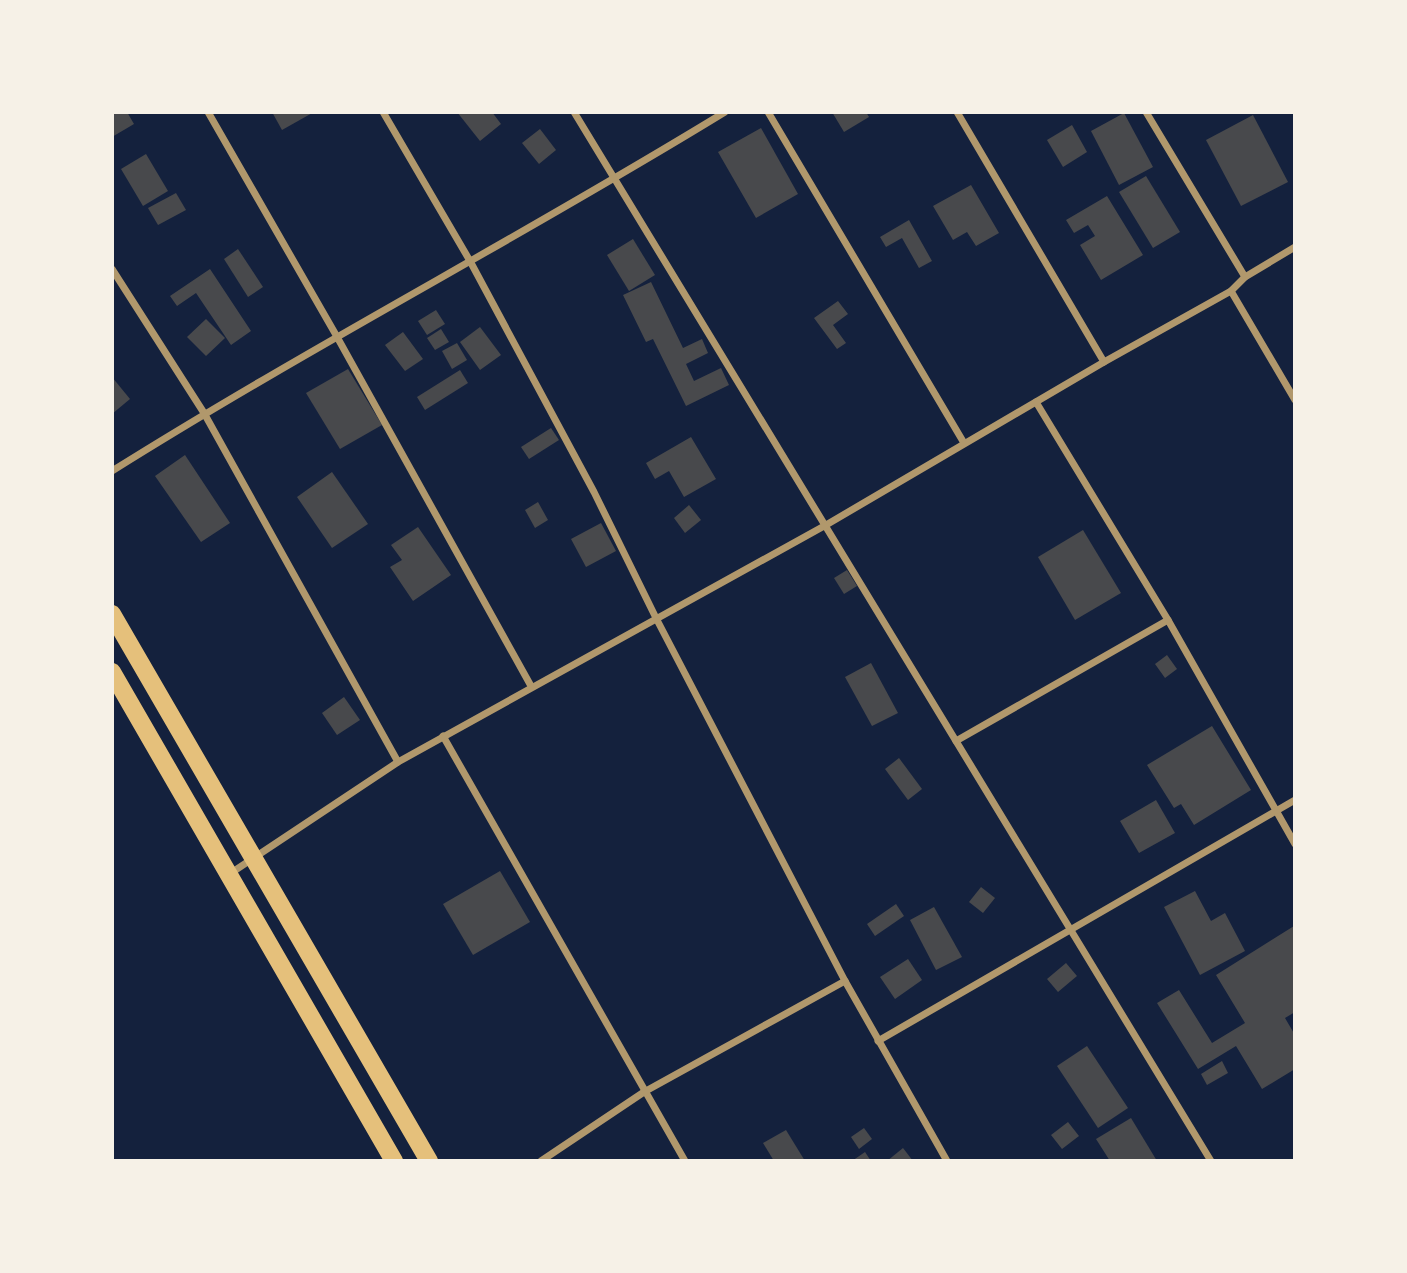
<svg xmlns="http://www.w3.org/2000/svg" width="1407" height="1273" viewBox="0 0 1407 1273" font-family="Manrope,sans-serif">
<rect width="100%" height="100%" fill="#14213d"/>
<g fill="#48494c">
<polygon points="112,112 127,112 134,124 112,137"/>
<polygon points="272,112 314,112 282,130"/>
<polygon points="457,112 492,112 501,124 480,141"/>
<polygon points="832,112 866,112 869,117 844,132"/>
<polygon points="1124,113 1153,167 1119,185 1091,131"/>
<polygon points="1253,115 1288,182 1241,206 1206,140"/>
<polygon points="1072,125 1087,152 1063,167 1047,140"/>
<polygon points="761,128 798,194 756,218 718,152"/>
<polygon points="540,129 556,150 539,164 522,143"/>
<polygon points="146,154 168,191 143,206 121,169"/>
<polygon points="1146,176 1180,232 1153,248 1119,192"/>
<polygon points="971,185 999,233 976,246 967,232 953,240 933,206"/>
<polygon points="176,193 186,210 158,225 148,208"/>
<polygon points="1107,196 1143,255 1101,280 1080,245 1095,236 1088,225 1074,233 1066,220"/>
<polygon points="909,220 932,261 919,268 902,238 886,247 880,237"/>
<polygon points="633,239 655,275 629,291 607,255"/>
<polygon points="238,249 263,287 248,297 224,259"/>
<polygon points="210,269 251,331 231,345 196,293 177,306 170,296"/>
<polygon points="651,282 683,348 702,339 708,353 686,364 694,381 721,368 729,385 686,406 653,339 646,342 623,295"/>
<polygon points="838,301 848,314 833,325 846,343 837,349 814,318"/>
<polygon points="436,310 445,324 427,335 418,321"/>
<polygon points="206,319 225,338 206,356 187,337"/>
<polygon points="480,327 501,355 480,370 460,342"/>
<polygon points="441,329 449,342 435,350 427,338"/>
<polygon points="403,332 423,359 405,371 385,345"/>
<polygon points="457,343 467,360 452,369 442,351"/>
<polygon points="348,369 382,425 340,449 306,393"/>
<polygon points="460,370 468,383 425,410 417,397"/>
<polygon points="112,377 130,399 112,414"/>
<polygon points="551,428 559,440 529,459 521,447"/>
<polygon points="691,437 716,479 684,497 669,471 655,479 646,463"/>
<polygon points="185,455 230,523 201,542 155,476"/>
<polygon points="332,472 368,524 332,548 297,497"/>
<polygon points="538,502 548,520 535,528 525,510"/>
<polygon points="689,505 701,520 685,533 674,518"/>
<polygon points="601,523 616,551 586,567 571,539"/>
<polygon points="418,527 451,575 413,601 390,567 402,560 391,545"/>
<polygon points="1083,530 1121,593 1075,620 1038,557"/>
<polygon points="847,570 857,586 844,594 834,578"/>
<polygon points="1167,655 1177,669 1165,678 1155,664"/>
<polygon points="871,663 898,713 872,726 845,677"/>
<polygon points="344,697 360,720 337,735 322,713"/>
<polygon points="1212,726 1251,790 1194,825 1181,804 1174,808 1147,765"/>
<polygon points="899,758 922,789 908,800 885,769"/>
<polygon points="1156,800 1175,833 1139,853 1120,821"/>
<polygon points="500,871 530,922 473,955 443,904"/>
<polygon points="981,887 995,898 983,913 969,902"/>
<polygon points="1195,891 1211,921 1225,913 1245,951 1200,975 1164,907"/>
<polygon points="896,904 904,916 875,936 867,924"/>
<polygon points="934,907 962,957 936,970 910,920"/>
<polygon points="1294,926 1295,1012 1285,1018 1295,1035 1295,1069 1262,1089 1236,1046 1198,1069 1157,1003 1179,990 1212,1043 1245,1023 1216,975"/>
<polygon points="908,959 922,980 895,999 880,977"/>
<polygon points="1066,963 1077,976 1058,992 1047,979"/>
<polygon points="1087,1046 1128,1108 1098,1128 1057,1066"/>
<polygon points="1222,1061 1228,1073 1207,1085 1201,1074"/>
<polygon points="1131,1118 1157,1161 1110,1161 1096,1139"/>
<polygon points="1068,1122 1079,1136 1062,1149 1051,1135"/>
<polygon points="864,1128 872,1139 859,1149 851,1137"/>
<polygon points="786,1130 805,1161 774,1161 763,1143"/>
<polygon points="903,1148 913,1161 887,1161"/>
<polygon points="865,1152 871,1161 852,1161"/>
</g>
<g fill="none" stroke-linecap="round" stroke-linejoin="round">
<g stroke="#b1986c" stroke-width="7">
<polyline points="208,112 336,335 531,686"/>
<polyline points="383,112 470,261 594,492 656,618 845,981 947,1161"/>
<polyline points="574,112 1211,1161"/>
<polyline points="768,112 964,443"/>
<polyline points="957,112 1104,362"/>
<polyline points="1146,112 1245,277"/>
<polyline points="112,269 204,413 398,762"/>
<polyline points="1231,291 1295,400"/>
<polyline points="1036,402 1168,620 1295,844"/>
<path d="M112 471C313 345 523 236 725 112"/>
<polyline points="443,736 685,1161"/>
<polyline points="956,741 1168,620"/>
<polyline points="228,875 398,762 826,525 1104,362 1231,291 1245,277 1295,247"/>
<polyline points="878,1041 1295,800"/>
<polyline points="541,1161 644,1092 845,981"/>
</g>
<g stroke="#e5c07b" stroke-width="18">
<polyline points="112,614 429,1161"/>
<polyline points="112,672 394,1161"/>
</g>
</g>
<rect width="1407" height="1273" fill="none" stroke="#f6f1e7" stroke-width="228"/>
</svg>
